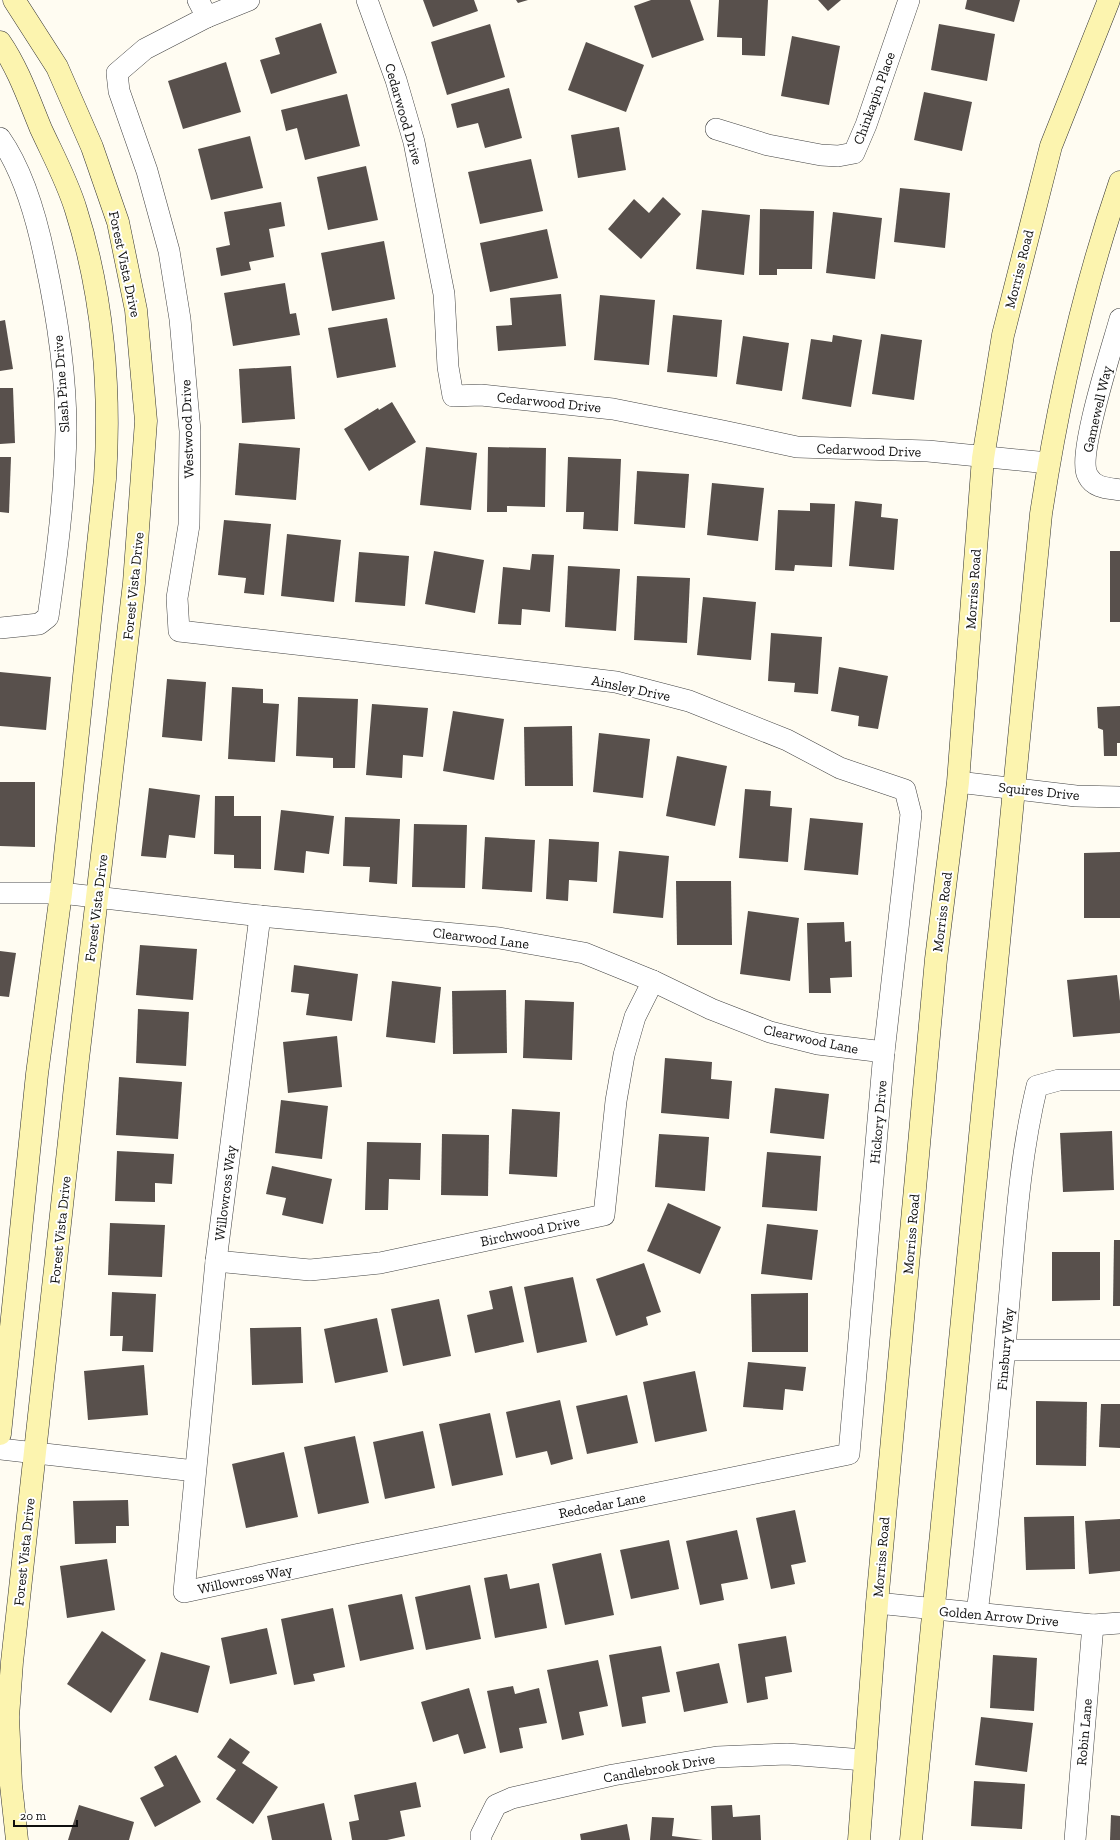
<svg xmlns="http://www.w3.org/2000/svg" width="1120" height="1840" viewBox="0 0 1120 1840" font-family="'Zilla Slab',serif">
<rect width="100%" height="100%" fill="#fffcf2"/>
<g fill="#58504c">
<polygon points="423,0 474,0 478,11 433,27"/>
<polygon points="516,0 528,0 518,3"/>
<polygon points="651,0 690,0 704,40 652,58 634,6"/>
<polygon points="719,0 768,0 765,56 742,55 742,38 717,37"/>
<polygon points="818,0 841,0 828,11"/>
<polygon points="967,0 1020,0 1014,22 965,9"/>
<polygon points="321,23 337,73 271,94 260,60 280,54 275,38"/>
<polygon points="490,24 505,77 447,95 431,42"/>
<polygon points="939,24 995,34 987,81 931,70"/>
<polygon points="792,36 840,46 829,105 781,96"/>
<polygon points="586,42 644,65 626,112 568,90"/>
<polygon points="226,62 241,112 183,129 168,81"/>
<polygon points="509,88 522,138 485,148 478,123 457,128 451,104"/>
<polygon points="924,92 972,102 962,151 914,140"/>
<polygon points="347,94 360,146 305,160 297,128 286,131 281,110"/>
<polygon points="619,127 626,170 578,178 571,135"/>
<polygon points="250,136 263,188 211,200 198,149"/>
<polygon points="531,159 543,211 480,224 468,172"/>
<polygon points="366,166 378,220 328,230 317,177"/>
<polygon points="900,188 950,193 945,248 894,242"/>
<polygon points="663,197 681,214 641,259 608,229 634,199 649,213"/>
<polygon points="281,202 285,226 269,229 274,257 249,262 251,270 221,276 216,248 230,245 224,212"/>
<polygon points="760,209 814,211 812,269 777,269 777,275 759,275"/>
<polygon points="702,210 750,215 744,275 696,269"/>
<polygon points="833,212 882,218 875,279 826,273"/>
<polygon points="547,229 558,278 490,292 480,243"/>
<polygon points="384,241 395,299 332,311 321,253"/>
<polygon points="285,283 290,314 296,313 300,335 233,346 224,293"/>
<polygon points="561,294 566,346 498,351 496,326 512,325 510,298"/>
<polygon points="600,295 655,300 649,365 594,360"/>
<polygon points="673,315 722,320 717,377 667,372"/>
<polygon points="387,318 396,367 337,378 328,328"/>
<polygon points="5,320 13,369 0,371 0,321"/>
<polygon points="881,334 922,340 914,400 872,394"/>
<polygon points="833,335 862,340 851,407 802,399 811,339 832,342"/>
<polygon points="743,336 789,343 782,391 736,384"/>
<polygon points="291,366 295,419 242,423 239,369"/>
<polygon points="0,388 13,388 15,443 0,444"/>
<polygon points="392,402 416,442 369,471 344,429 378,408 379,410"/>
<polygon points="239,443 300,448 296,500 235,495"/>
<polygon points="426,447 477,453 471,510 420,505"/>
<polygon points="488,447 546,448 545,507 507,506 507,512 487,512"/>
<polygon points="0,457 11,457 9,513 0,512"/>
<polygon points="568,457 621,459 618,531 583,529 584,512 566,512"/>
<polygon points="637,471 689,474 685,528 634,524"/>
<polygon points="712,483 764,488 758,541 707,535"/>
<polygon points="855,501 882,504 881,517 898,519 894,570 849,566"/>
<polygon points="810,503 835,504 832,567 795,565 794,571 775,570 778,510 810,511"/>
<polygon points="224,520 271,524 264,595 244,593 246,578 218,575"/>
<polygon points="287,534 341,540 334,602 281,596"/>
<polygon points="434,551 484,560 475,613 425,604"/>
<rect x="1110" y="551" width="10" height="71"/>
<polygon points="359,552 409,556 405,606 355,602"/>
<polygon points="532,554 554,555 550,612 522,609 521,625 498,624 503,567 530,570"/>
<polygon points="568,566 620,569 616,631 565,627"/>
<polygon points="637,576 690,578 687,643 634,640"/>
<polygon points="703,597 756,602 751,660 697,655"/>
<polygon points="771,633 822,637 818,694 794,692 795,683 768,681"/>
<polygon points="839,667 888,676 878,729 858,726 859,716 831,711"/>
<polygon points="0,672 51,677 46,730 0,726"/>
<polygon points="167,679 206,682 202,741 162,737"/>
<polygon points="232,687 263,689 263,703 279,704 275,762 228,759"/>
<polygon points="298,697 358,699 355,768 333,768 333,758 296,756"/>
<polygon points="372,704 428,708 423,757 403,755 402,778 366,775"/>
<polygon points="1120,706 1120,743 1117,743 1117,756 1104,756 1103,730 1098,728 1097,707"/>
<polygon points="453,711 504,719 494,780 443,771"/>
<polygon points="572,726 573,786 525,786 524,727"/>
<polygon points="599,733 650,739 643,798 593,792"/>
<polygon points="677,756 727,766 715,826 666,816"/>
<polygon points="0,782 35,782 35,847 0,846"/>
<polygon points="149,788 200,795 195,838 169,835 166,858 141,856"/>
<polygon points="745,789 771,791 770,806 792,808 788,862 739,858"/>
<polygon points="215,796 234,796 234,816 261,816 261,869 234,868 234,855 214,854"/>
<polygon points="281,810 334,816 329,854 306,851 304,873 274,870"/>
<polygon points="345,817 400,819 397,884 369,882 370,867 343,866"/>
<polygon points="810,818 863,823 858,875 804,870"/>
<polygon points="414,824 467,825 465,888 412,887"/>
<polygon points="485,837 535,840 532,892 482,889"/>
<polygon points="549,839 599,842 597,882 569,880 568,901 546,899"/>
<polygon points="619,851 669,856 663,918 613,913"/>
<polygon points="1120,852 1120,918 1084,918 1084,853"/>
<polygon points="676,881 731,881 732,945 677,945"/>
<polygon points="748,911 799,918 790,981 740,974"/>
<polygon points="844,922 845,942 851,941 852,977 830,978 831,993 809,993 807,923"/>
<polygon points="140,945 197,949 193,1000 136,995"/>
<polygon points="0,951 16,953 9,997 0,996"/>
<polygon points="294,965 358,974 352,1021 306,1015 309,994 291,992"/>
<polygon points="1117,975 1120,1001 1120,1033 1073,1037 1067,980"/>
<polygon points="392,981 441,987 435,1043 386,1037"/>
<polygon points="506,990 507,1053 453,1054 452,991"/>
<polygon points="525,1000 574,1002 572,1060 523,1058"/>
<polygon points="138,1009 189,1012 186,1066 136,1063"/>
<polygon points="337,1036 342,1087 288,1093 283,1042"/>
<polygon points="665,1058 712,1062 711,1079 732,1081 729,1119 661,1113"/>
<polygon points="119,1077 182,1082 178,1139 116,1135"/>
<polygon points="775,1088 829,1094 824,1139 770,1133"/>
<polygon points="281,1100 328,1106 322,1159 275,1153"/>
<polygon points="512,1109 560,1112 557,1177 509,1174"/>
<polygon points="1112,1131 1114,1190 1063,1192 1060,1133"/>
<polygon points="442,1134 489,1135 488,1196 441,1195"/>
<polygon points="659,1134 709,1137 705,1191 655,1187"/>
<polygon points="367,1142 421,1143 420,1180 389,1179 388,1210 365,1210"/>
<polygon points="117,1151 174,1154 172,1184 155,1183 155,1202 115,1201"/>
<polygon points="767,1152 821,1156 817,1211 762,1207"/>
<polygon points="272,1166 332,1179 323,1224 282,1215 286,1198 266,1194"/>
<polygon points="668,1203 721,1227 700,1274 647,1251"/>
<polygon points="110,1223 165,1225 162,1277 108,1275"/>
<polygon points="767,1224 818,1230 812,1280 761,1274"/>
<polygon points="1114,1240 1120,1240 1120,1306 1113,1306"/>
<polygon points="1052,1252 1100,1252 1100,1300 1052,1301"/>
<polygon points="644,1263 661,1312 646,1317 648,1325 616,1336 596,1279"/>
<polygon points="573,1277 587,1342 537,1353 524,1287"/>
<polygon points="512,1286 524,1342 475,1353 467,1315 493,1309 489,1291"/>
<polygon points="112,1292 156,1294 153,1352 122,1351 123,1336 110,1336"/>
<polygon points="808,1293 808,1352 752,1352 751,1294"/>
<polygon points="439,1299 451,1356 403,1366 391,1309"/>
<polygon points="377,1318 388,1372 335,1383 324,1329"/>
<polygon points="301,1327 303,1383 252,1385 250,1328"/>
<polygon points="748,1362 806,1367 803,1391 785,1389 783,1410 743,1407"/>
<polygon points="144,1365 148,1415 88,1420 84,1371"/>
<polygon points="695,1371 707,1431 655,1442 643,1382"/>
<polygon points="627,1395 638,1443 587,1454 576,1406"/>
<polygon points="560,1400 573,1459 551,1465 547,1451 516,1458 506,1412"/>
<polygon points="1036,1401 1087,1402 1086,1466 1036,1465"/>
<polygon points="1101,1404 1120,1404 1120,1448 1099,1447"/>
<polygon points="490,1413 503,1475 452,1486 439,1424"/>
<polygon points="423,1431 435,1488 385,1499 373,1442"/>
<polygon points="355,1436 369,1503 318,1514 304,1447"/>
<polygon points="284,1452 298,1517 246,1528 232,1464"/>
<polygon points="128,1500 129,1526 116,1526 116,1543 75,1544 73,1501"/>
<polygon points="795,1510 806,1562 791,1565 795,1584 771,1589 756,1518"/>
<polygon points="1074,1516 1075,1569 1026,1570 1024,1517"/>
<polygon points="1120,1519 1120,1571 1089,1574 1085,1521"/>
<polygon points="737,1530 748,1579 721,1584 724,1600 700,1605 686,1541"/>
<polygon points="669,1540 679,1589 631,1599 620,1550"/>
<polygon points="601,1553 614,1615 565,1625 552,1564"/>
<polygon points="107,1559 115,1610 67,1618 60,1566"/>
<polygon points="507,1574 510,1589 539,1583 547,1628 495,1638 484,1578"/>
<polygon points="470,1585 481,1639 426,1650 415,1597"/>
<polygon points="402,1594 414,1649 360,1661 348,1605"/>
<polygon points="333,1608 345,1667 313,1674 315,1681 294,1685 281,1619"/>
<polygon points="267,1628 277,1674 230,1684 221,1638"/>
<polygon points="102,1631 146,1660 111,1713 67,1684"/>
<polygon points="786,1636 792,1672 765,1677 768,1699 747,1703 738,1644"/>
<polygon points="661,1646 670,1692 642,1697 646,1723 622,1727 609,1655"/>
<polygon points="161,1652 210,1666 198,1713 149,1700"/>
<polygon points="993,1655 1037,1658 1034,1711 990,1708"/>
<polygon points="598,1660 608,1706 579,1712 584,1735 562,1740 547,1670"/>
<polygon points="719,1663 728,1703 684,1712 676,1672"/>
<polygon points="513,1686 515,1694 539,1688 547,1723 519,1728 523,1748 500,1753 487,1691"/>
<polygon points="469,1688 486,1748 464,1754 458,1734 433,1742 421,1702"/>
<polygon points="981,1717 1033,1723 1027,1772 975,1765"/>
<polygon points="230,1738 250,1752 242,1763 278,1787 253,1824 216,1799 236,1770 217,1757"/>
<polygon points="176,1755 201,1802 155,1827 140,1798 164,1786 154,1767"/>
<polygon points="974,1781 1025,1784 1022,1829 971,1826"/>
<polygon points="416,1782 421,1807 400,1811 405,1836 387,1840 352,1840 349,1822 359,1820 354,1795"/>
<polygon points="324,1803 332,1840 272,1840 267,1816"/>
<polygon points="79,1805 134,1822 129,1840 68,1840"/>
<polygon points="732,1805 733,1817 760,1815 761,1840 712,1840 711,1806"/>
<polygon points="1111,1815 1120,1816 1120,1840 1110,1840"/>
<polygon points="652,1817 674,1818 672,1836 703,1840 650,1840"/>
<polygon points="627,1824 630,1840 581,1840 580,1834"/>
</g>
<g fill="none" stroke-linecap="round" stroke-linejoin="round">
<g stroke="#424242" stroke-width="22">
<g id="minor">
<polyline points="198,0 207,17"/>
<polyline points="249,0 207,17 145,49 117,73 119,91 147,171 169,251 180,319 190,431 189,525 177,598 179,631 340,649 616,682 689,701 787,740 840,768 905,790 911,814 884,1052 849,1454 355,1555 184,1592 216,1261 260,916"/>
<polyline points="367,0 396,80 414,142 444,294 448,367 453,396 481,395 613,409 723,431 797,447 928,451 1048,463"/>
<polyline points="716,129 768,145 821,155 838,156 854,153 866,125 909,0"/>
<path d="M0 138C24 172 37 220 45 259 57 315 66 373 66 430 65 493 57 555 48 617L39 624 0 628"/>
<path d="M1120 319C1113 345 1076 457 1088 476 1094 488 1108 488 1120 490"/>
<polyline points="958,782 1076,796 1120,797"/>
<polyline points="0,893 61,893 260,916 499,938 584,953 653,981 711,1009 770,1032 818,1044 884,1052"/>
<polyline points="216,1261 310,1270 380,1263 604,1215 616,1101 624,1055 635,1017 653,981"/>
<polyline points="1005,1350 1120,1350"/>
<polyline points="0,1449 195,1471"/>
<polyline points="877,1603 1093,1625 1120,1623"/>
<path d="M977 1613C990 1514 999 1413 1008 1313 1015 1237 1019 1160 1037 1086L1059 1080H1120"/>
<polyline points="481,1840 481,1835 496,1805 512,1798 613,1775 717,1757 787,1754 864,1760"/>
<polyline points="1075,1840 1093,1625"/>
</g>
</g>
<g stroke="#313131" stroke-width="23">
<g id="secondary">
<polyline points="14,0 57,67 92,147 118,222 136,310 146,421 134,583 78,1059 12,1662 8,1717 11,1785 17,1840"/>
<path d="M0 42C18 68 29 100 41 129 53 155 68 183 76 210 103 295 111 390 105 479L61 893 37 1074 0 1434"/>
<polyline points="859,1840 877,1603 936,959 958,782 983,458 1003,335 1051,146 1109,0"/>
<path d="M911 1840 1041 514C1058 401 1083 290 1120 182"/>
</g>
</g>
<use href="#minor" stroke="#fff" stroke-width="21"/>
<use href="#secondary" stroke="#fcf4af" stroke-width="22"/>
</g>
<g text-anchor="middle" stroke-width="4" stroke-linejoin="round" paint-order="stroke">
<g font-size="14" fill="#0f0f0f" stroke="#fff">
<text transform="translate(874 98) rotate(-70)" y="5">Chinkapin Place</text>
<text transform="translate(404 114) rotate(74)" y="5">Cedarwood Drive</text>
<text transform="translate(125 264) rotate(78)" y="5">Forest Vista Drive</text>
<text transform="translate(1019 269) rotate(-76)" y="5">Morriss Road</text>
<text transform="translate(61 384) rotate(-94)" y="5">Slash Pine Drive</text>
<text transform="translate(549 402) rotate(6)" y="5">Cedarwood Drive</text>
<text transform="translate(1097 409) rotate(-77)" y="5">Gamewell Way</text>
<text transform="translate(187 429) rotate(-92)" y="5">Westwood Drive</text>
<text transform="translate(869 450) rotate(2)" y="5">Cedarwood Drive</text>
<text transform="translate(133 586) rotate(-84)" y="5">Forest Vista Drive</text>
<text transform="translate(973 589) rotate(-86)" y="5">Morriss Road</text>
<text transform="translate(631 688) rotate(12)" y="5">Ainsley Drive</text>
<text transform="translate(1039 791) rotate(6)" y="5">Squires Drive</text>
<text transform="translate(96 908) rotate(-83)" y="5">Forest Vista Drive</text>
<text transform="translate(942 912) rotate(-83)" y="5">Morriss Road</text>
<text transform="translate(481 938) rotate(7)" y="5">Clearwood Lane</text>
<text transform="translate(811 1039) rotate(12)" y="5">Clearwood Lane</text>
<text transform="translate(878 1122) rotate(-85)" y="5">Hickory Drive</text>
<text transform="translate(225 1193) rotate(-83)" y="5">Willowross Way</text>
<text transform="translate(60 1230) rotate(-84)" y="5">Forest Vista Drive</text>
<text transform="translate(530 1231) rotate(-12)" y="5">Birchwood Drive</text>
<text transform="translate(911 1234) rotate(-85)" y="5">Morriss Road</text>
<text transform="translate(1005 1349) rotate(-85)" y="5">Finsbury Way</text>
<text transform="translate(602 1505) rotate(-11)" y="5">Redcedar Lane</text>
<text transform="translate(24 1552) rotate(-84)" y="5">Forest Vista Drive</text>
<text transform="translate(881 1557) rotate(-85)" y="5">Morriss Road</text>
<text transform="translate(245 1579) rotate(-12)" y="5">Willowross Way</text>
<text transform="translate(999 1616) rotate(5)" y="5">Golden Arrow Drive</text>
<text transform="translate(1084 1732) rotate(-85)" y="5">Robin Lane</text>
<text transform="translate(659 1768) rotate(-10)" y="5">Candlebrook Drive</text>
</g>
</g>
<path d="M14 1820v6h63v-6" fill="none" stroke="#0f0f0f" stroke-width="2"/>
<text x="20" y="1820" font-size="12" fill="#0f0f0f" stroke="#ffffff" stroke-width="3" paint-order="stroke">20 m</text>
</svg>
